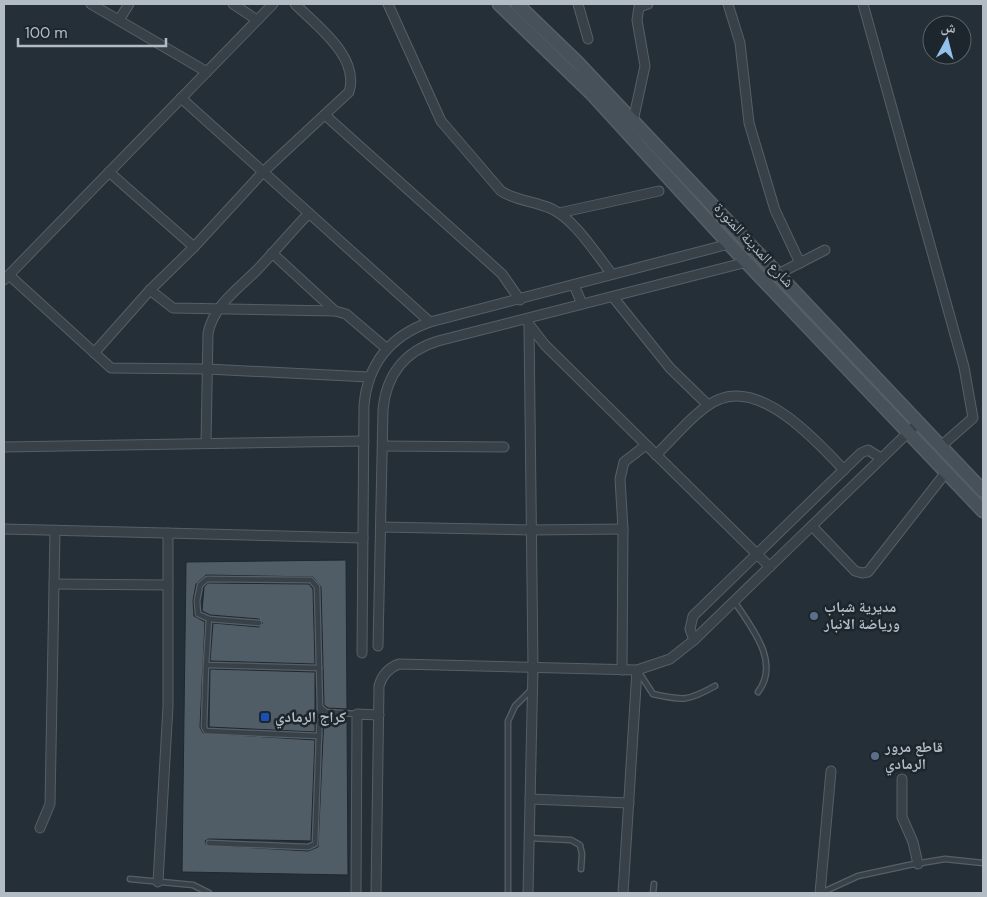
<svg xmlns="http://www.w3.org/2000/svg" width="987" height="897" viewBox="0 0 987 897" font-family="'DM Sans','Noto Naskh Arabic',sans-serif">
<rect width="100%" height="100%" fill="#252f37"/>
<g fill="#505c66" stroke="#1f282f">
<polygon points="346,560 347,709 328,708 324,705 321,587 313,577 206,575 196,584 193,601 194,616 205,622 200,727 203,733 315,740 311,841 209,839 205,841 206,845 308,851 318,847 324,715 347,717 348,875 182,872 186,562"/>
<polygon points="208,583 309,584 313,589 315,664 210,661 213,623 259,627 263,623 259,619 210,615 202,611 204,587"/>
<polygon points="210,669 315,672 315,732 209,727"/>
</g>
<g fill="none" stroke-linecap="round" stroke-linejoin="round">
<g stroke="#565f66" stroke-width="7">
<g id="service">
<path d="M734 601C751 627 781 662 758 692"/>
<polyline points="209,619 206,665 319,668"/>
<polyline points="259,623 209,619 198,614 197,601 200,585 207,579 311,580 317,587 320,707 326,712 357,714"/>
<polyline points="206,665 204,727 206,731 319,736"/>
<path d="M638 671 653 694C684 701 688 701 715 686"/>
<polyline points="529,838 571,840 580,845 582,854 581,869"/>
<polyline points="209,843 308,847 315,844 320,707"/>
<polyline points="130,879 193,885 209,893"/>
<polyline points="508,893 508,721 515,706 532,689"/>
<polyline points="653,893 654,884"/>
<polyline points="821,893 858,876 909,865 945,859 983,863"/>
</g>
</g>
<g stroke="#565f66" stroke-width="11">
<g id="minor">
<polyline points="91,4 207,72"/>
<polyline points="233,4 257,20"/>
<path d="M388 4 441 121 501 191C516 201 535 201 552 209 575 220 596 254 612 274"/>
<polyline points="578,4 588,39"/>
<polyline points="728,4 740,43 749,123 775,210 800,263"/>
<polyline points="863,4 964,367 973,418 941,446"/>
<polyline points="119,20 129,4"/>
<polyline points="181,98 430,322"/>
<polyline points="325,115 502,274 520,300"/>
<polyline points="633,121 645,66 637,20 639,7 648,4"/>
<polyline points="109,172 194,247 150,290 173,308 335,311 346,314 386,348"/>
<polyline points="559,213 659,191"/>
<path d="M194 247 263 172 349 92C360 57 317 26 295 4"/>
<polyline points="272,253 335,311"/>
<polyline points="778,274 825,250"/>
<polyline points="9,275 111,368 207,369 369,377"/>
<polyline points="4,280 273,4"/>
<polyline points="574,285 582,304"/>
<polyline points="613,297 670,368 708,405"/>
<polyline points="528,323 545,345 770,567"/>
<polyline points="94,353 150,290"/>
<path d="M206 443 208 333C214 305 238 289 257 270 275 251 291 232 309 213"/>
<polyline points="383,446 504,447"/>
<polyline points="4,447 364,441"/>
<path d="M656 455C673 439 698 407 720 399 763 382 817 441 844 470"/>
<polyline points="812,526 855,571 862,573 868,572 947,471"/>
<polyline points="381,527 531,530 623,529"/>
<polyline points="4,529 363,538"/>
<polyline points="54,584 168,585"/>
<polyline points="694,640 690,629 693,616 861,453 868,450 881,458"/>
<path d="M378 646 383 410C386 375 405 351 438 341L747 262"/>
<path d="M362 653 364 405C368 363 390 336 430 322L729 244"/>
<polyline points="622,670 623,529 620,479 624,462 646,445"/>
<polyline points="902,779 902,817 913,842 918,864"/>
<polyline points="530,799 629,803"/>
<polyline points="40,828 50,804 55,531"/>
<polyline points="158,882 168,706 168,533"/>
<polyline points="356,893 357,714 379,715"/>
<path d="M376 893 379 686C382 675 388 668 399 664L637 670 670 659 694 640 919 422"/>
<polyline points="528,893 533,667 529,325"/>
<polyline points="623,893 637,670"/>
<polyline points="820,893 831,771"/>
</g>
</g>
<g stroke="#565f66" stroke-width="15">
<g id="secondary">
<polyline points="499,4 591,93 729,244 983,511"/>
<polyline points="517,4 577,62 983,491"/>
</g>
</g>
<use href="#service" stroke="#384148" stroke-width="4.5"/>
<use href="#minor" stroke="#384148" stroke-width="9"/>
<use href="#secondary" stroke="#46515a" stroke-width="12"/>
</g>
<g fill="#5c6f8a" stroke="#1d262d" stroke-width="2">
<circle cx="814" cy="616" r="5"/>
<circle cx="875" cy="756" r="5"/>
</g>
<rect fill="#1a4fb4" stroke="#1d262d" stroke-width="2" x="260" y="712" width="10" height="10" rx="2.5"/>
<g text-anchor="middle" stroke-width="5" stroke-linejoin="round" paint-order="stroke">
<g font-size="15" fill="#b3bcc4" stroke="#1d262d">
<text transform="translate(754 245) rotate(47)" y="5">شارع المدينة المنورة</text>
</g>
<g font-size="15" font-weight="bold" fill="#b3bcc4" stroke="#1d262d" text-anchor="start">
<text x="824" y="612">مديرية شباب<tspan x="824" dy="17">ورياضة الانبار</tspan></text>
<text x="275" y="722">كراج الرمادي</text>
<text x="885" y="752">قاطع مرور<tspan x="885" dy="17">الرمادي</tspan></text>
</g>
</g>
<rect width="987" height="897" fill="none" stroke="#b3bcc4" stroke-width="10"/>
<g transform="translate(947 40) rotate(7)"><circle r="24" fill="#1d262d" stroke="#596269"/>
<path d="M0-4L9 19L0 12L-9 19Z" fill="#92c1ea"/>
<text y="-8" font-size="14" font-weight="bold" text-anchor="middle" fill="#b3bcc4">ش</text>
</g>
<path d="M18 38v8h148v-8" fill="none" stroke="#b3bcc4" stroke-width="2.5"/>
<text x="25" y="38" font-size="15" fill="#b3bcc4" stroke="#1d262d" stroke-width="4" paint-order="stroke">100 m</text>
</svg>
